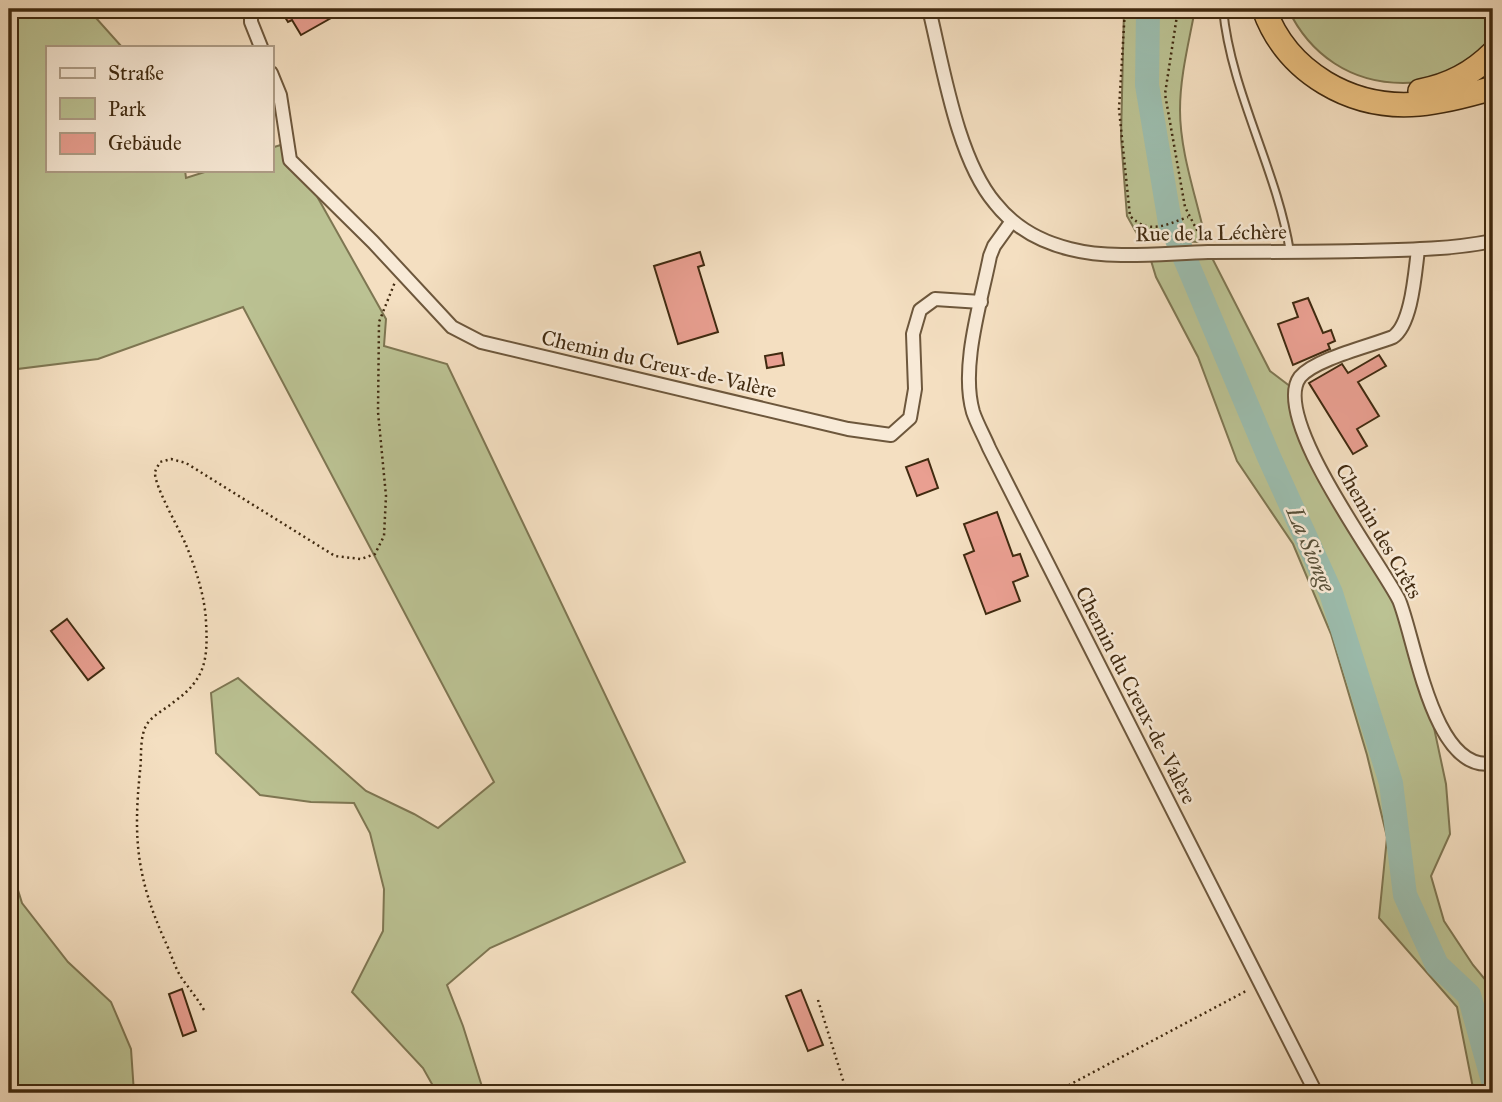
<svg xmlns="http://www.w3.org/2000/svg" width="1502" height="1102" viewBox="0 0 1502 1102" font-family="'IM FELL Great Primer',serif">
<rect width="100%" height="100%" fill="#f4dfc1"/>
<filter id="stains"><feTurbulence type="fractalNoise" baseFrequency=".00286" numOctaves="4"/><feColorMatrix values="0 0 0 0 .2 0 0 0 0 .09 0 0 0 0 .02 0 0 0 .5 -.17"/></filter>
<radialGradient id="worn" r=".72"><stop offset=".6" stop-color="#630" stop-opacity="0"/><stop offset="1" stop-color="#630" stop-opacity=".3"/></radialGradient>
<g fill="#bbc293" stroke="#7e7652" stroke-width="2">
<polygon points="9,9 88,9 122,47 47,47 47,170 185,170 186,178 211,170 271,170 271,148 287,143 386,319 384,346 447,364 685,862 490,948 447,985 463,1026 484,1093 437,1093 423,1068 352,992 383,931 384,889 370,833 354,803 311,802 260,795 216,753 211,693 238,678 366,791 414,814 438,828 494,782 243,307 98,359 9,370"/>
<path d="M1124 9H1195C1189 42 1180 76 1180 110 1180 151 1195 193 1204 233L1198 242 1140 239 1127 216 1121 138Z"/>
<path d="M1288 9H1493V40C1486 50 1473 56 1463 63 1458 67 1452 72 1446 75 1433 81 1417 83 1403 83 1351 83 1310 55 1288 9Z"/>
<polygon points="1209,252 1270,371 1295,390 1300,426 1391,584 1427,695 1446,784 1450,834 1431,876 1444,921 1473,965 1493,989 1493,1093 1474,1093 1457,1007 1379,918 1387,837 1367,755 1331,634 1293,544 1237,461 1198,357 1156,277 1149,254"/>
<polygon points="9,861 22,903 68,962 111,1002 131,1049 134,1093 9,1093"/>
</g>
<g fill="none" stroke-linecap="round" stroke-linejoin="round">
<polyline stroke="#9cbdae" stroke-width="24" points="1148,9 1147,85 1170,223 1269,457 1331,593 1391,783 1405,895 1437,965 1469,995 1493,1081"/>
</g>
<g fill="#e99f91" stroke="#402a10" stroke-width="2">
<polygon points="280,9 347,9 301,35 292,20 288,22"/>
<polygon points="700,252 704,265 698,267 718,332 678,344 654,266"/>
<polygon points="1308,298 1323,333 1331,330 1335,341 1328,344 1330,349 1293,365 1278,324 1298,317 1293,303"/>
<polygon points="782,353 784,365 767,368 765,356"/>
<polygon points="1379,355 1386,366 1358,382 1379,416 1357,429 1367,446 1353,454 1309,383 1342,364 1348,373"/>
<polygon points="928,459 938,488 917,496 906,467"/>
<polygon points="997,512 1013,556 1020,554 1028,576 1013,582 1020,601 986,614 964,555 974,551 964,524"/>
<polygon points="67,619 104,668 88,680 51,631"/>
<polygon points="182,989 196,1031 183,1036 169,994"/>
<polygon points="801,990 823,1045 808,1051 786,996"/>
</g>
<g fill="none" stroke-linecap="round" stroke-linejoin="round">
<g stroke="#6d573c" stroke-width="10">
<path id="lane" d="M1223 9C1231 93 1277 169 1290 252"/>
</g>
<g stroke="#6d573c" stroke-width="16">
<g id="street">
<polyline points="251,9 251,22 261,47"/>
<path d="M929 9C943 66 957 158 995 203 1014 227 1041 242 1070 249 1112 260 1165 253 1208 252 1257 252 1307 252 1356 251 1402 250 1448 250 1493 241"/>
<polyline points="271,73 280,95 290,160 373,242 452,327 481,342 848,429 891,435 910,418 915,389 913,334 920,310 935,299 981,302"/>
<path d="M1012 221 994 246 990 256C981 302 960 367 973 412 977 424 984 436 989 448L1316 1093"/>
<path d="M1418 250C1415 272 1412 324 1393 337 1370 346 1315 359 1300 377 1270 417 1378 559 1399 600 1415 638 1433 775 1493 763"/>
</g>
</g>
<g stroke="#402a10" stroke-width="26">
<g id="highway">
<path d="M1264 9C1287 73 1352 110 1419 104 1444 102 1469 95 1493 88"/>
<path d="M1420 91C1448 86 1473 73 1493 53"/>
</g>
</g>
<g stroke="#402a10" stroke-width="2.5" stroke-dasharray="2 3.5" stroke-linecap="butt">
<path d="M1125 9 1119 109 1130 216C1149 235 1165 225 1188 217"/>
<polyline points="1178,9 1165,94 1185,207 1202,240"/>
<polyline points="818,1000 847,1093"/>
<path d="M204 1010C197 998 191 991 183 980 175 969 171 953 165 941 137 878 133 840 140 771 142 757 139 737 147 724 154 714 166 709 175 701 206 679 208 658 206 622 205 597 196 569 186 545 180 530 154 486 155 472 156 469 158 466 160 462L171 459 186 463 335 556 361 559 375 554 384 536 386 496 378 412 379 322 395 282"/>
<polyline points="1054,1093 1248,990"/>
</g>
<use href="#lane" stroke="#f8ead7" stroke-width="6"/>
<use href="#street" stroke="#f8ead7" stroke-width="12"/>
<use href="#highway" stroke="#eac080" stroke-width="23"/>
</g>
<g text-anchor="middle" stroke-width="5" stroke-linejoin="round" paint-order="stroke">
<g font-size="21" fill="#402a10" stroke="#f8ead7">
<text transform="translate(1211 233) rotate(-1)" y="7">Rue de la Léchère</text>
<text transform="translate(659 364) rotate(13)" y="7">Chemin du Creux-de-Valère</text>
<text transform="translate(1379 531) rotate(60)" y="7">Chemin des Crêts</text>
<text transform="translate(1136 695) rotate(63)" y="7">Chemin du Creux-de-Valère</text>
</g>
<g font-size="23" font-style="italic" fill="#574f38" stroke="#f8ead7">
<text transform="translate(1311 549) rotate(67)" y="8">La Sionge</text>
</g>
</g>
<rect width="1502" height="1102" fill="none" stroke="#f4dfc1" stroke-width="35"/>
<rect x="10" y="10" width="1481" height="1081" fill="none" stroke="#402a10" stroke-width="3.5"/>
<rect x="18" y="18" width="1467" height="1067" fill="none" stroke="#402a10" stroke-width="2"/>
<rect x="46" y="46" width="228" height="126" fill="#f8ead7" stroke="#ae9d87" stroke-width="2"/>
<rect x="60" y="68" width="35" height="10" fill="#f8ead7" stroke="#ae9d87" stroke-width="2"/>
<text x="108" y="80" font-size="21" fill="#402a10">Straße</text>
<rect x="60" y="98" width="35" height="21" fill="#bbc293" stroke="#ae9d87" stroke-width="2"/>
<text x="108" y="116" font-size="21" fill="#402a10">Park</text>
<rect x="60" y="133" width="35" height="21" fill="#e99f91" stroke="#ae9d87" stroke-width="2"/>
<text x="108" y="150" font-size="21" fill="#402a10">Gebäude</text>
<rect width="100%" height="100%" filter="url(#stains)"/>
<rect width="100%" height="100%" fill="url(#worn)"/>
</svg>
